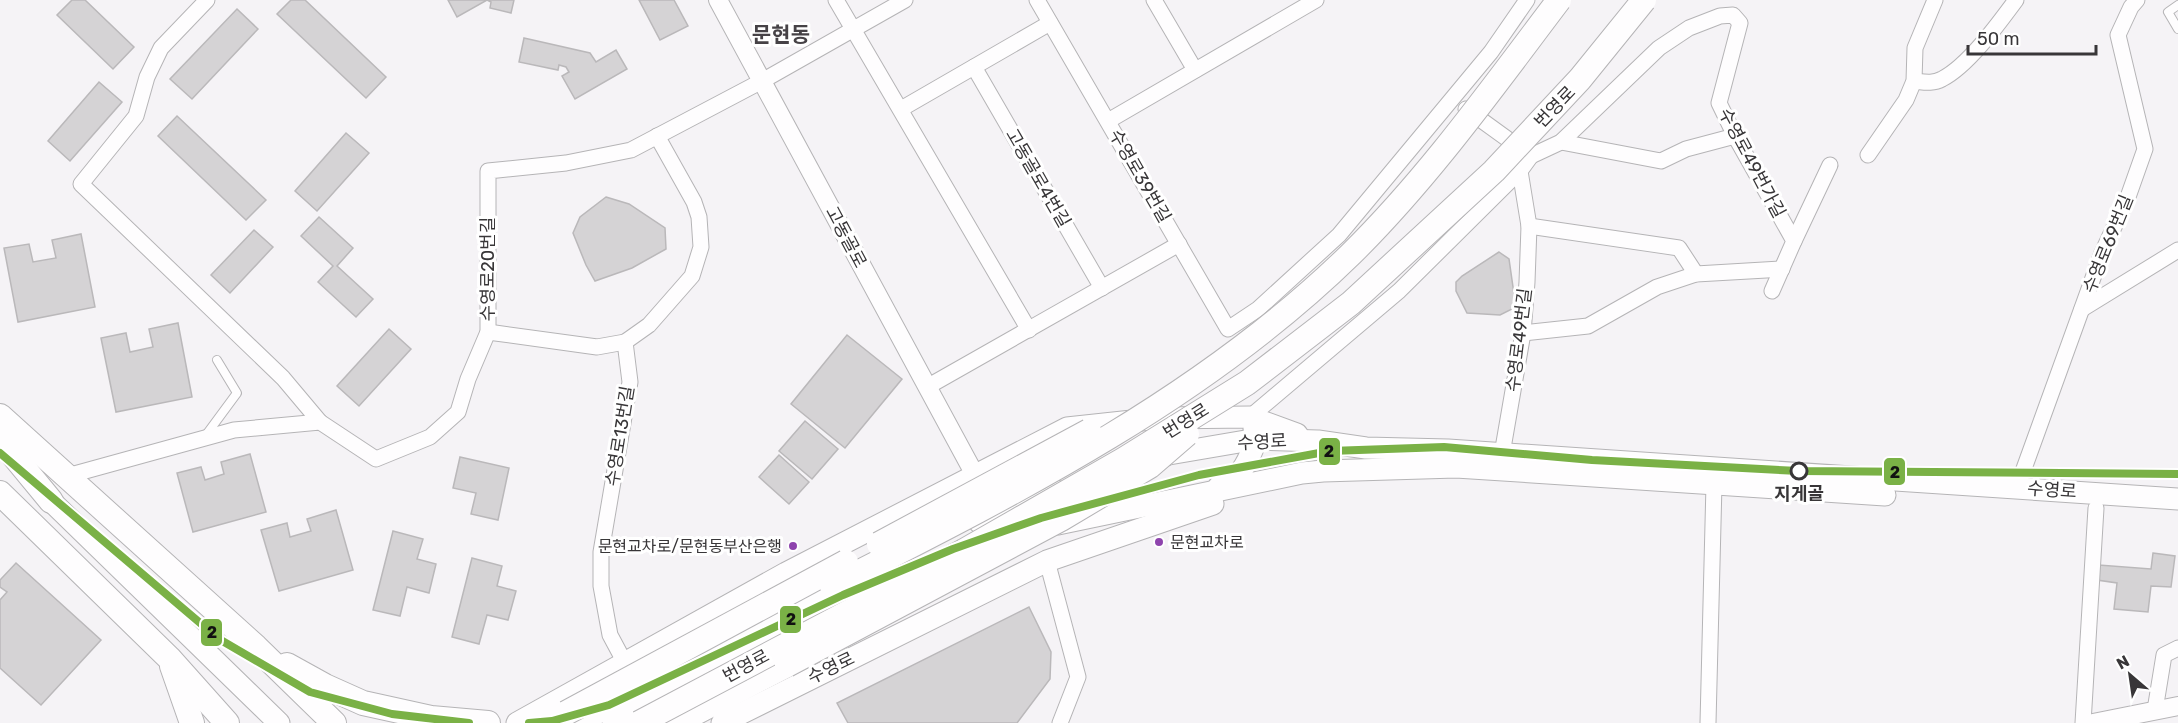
<svg xmlns="http://www.w3.org/2000/svg" width="2178" height="723" viewBox="0 0 2178 723" font-family="Rubik,'Noto Sans KR',sans-serif">
<rect width="100%" height="100%" fill="#f5f3f6"/>
<g fill="#d5d3d5" stroke="#bab8ba" stroke-width="1.5">
<polygon points="72,0 85,0 134,47 113,69 57,15"/>
<polygon points="291,0 305,0 386,77 366,98 277,14"/>
<polygon points="448,0 514,0 511,13 490,8 491,2 487,0 457,17"/>
<polygon points="639,0 674,0 688,26 660,40"/>
<polygon points="237,9 258,29 192,99 170,79"/>
<polygon points="524,38 590,53 596,62 616,50 627,69 575,99 562,76 569,72 566,67 559,65 558,70 519,62"/>
<polygon points="99,82 122,102 70,161 48,141"/>
<polygon points="177,116 266,200 246,220 158,136"/>
<polygon points="346,133 369,153 317,211 295,191"/>
<polygon points="606,197 629,204 665,228 666,249 632,268 595,281 586,265 573,233 580,217"/>
<polygon points="319,217 353,248 337,266 373,299 356,317 318,282 333,266 301,236"/>
<polygon points="254,230 273,247 230,293 211,275"/>
<polygon points="81,234 95,307 18,322 4,248 29,244 33,262 56,258 52,240"/>
<polygon points="1499,252 1509,259 1515,301 1512,309 1500,315 1467,313 1456,291 1456,282 1462,276"/>
<polygon points="178,323 192,397 116,412 101,338 126,333 130,352 153,347 149,329"/>
<polygon points="389,329 411,349 359,406 337,386"/>
<polygon points="847,335 902,379 845,448 791,404"/>
<polygon points="805,421 838,449 812,479 779,451"/>
<polygon points="250,454 266,512 193,532 177,473 201,467 205,480 224,474 221,462"/>
<polygon points="779,455 809,482 789,504 759,477"/>
<polygon points="460,457 509,468 498,520 471,514 476,493 453,488"/>
<polygon points="336,510 353,570 279,591 261,530 287,523 290,537 311,531 307,519"/>
<polygon points="393,531 423,539 417,559 436,564 429,593 407,587 400,616 373,610"/>
<polygon points="2153,553 2175,556 2171,587 2151,586 2148,612 2114,609 2117,583 2097,580 2099,565 2151,569"/>
<polygon points="472,558 502,566 497,586 516,591 508,620 487,615 479,644 452,637"/>
<polygon points="16,563 101,640 41,705 0,668 0,600 7,592 0,587 0,580"/>
<polygon points="1029,607 1051,652 1050,679 1017,723 848,723 837,703"/>
</g>
<g fill="none" stroke-linecap="round" stroke-linejoin="round">
<g stroke="#b5b4b6" stroke-width="10">
<g id="service">
<polyline points="2178,5 2168,12 2178,29"/>
<polyline points="206,435 237,393 217,360"/>
</g>
</g>
<g stroke="#b5b4b6" stroke-width="17">
<g id="minor">
<polyline points="207,0 161,48 147,77 136,116 81,184 283,378 320,422"/>
<polyline points="836,0 1029,330"/>
<polyline points="1037,0 1228,329 1258,309 1339,235 1491,52 1527,0"/>
<polyline points="1154,0 1195,70"/>
<polyline points="974,67 1102,288"/>
<path d="M1914 81C1924 82 1933 84 1942 79 1968 66 1999 23 2016 0"/>
<polyline points="901,109 1050,23"/>
<polyline points="1108,121 1316,0"/>
<polyline points="1561,142 1661,161 1686,149 1735,136"/>
<polyline points="1868,155 1906,100 1914,81 1915,48 1935,0"/>
<polyline points="1531,156 1561,142 1659,48 1689,28 1720,16 1733,15 1740,23 1719,103 1735,136 1794,241 1772,291"/>
<polyline points="1529,226 1679,248 1696,274"/>
<polyline points="1794,241 1830,165"/>
<polyline points="2082,309 2178,250"/>
<polyline points="488,332 597,347 625,342"/>
<polyline points="1523,333 1588,326 1657,287 1696,274 1782,269"/>
<polyline points="927,387 1179,244"/>
<polyline points="1250,417 1399,291 1520,171 1531,156 1466,109"/>
<polyline points="1502,454 1523,333 1527,282 1529,226 1520,171"/>
<polyline points="67,476 234,430 320,422 376,459 430,437 458,412 468,379 488,332 488,171 566,163 631,150 762,81 905,0"/>
<polyline points="2017,488 2102,253 2128,197 2145,149 2118,35 2131,7 2137,0"/>
<polyline points="1047,561 1078,677 1060,723"/>
<polyline points="625,663 610,635 601,586 601,552 630,382 625,342 649,325 692,276 701,247 699,217 694,202 657,136"/>
<polyline points="2155,710 2164,655 2178,648"/>
<polyline points="1708,723 1714,484"/>
<polyline points="2083,723 2096,508"/>
</g>
</g>
<g stroke="#b5b4b6" stroke-width="20">
<g id="tertiary">
<polyline points="718,0 975,475"/>
<polyline points="2093,723 2178,706"/>
</g>
</g>
<g stroke="#b5b4b6" stroke-width="23">
<g id="secondary">
<polyline points="1157,459 1169,454 1257,439 1318,441 1366,448 1448,450 2178,499"/>
<path d="M1219 486C1244 476 1247 462 1257 439L1254 429"/>
<polyline points="51,501 279,723"/>
<polyline points="979,522 1021,502 1056,491"/>
<polyline points="1058,524 1302,473 1323,471 1456,467 1885,495"/>
<polyline points="517,723 786,573 1067,428 1160,418 1250,417 1297,434"/>
<polyline points="613,723 631,711 818,617"/>
<polyline points="722,723 1047,561 1213,504"/>
</g>
</g>
<g stroke="#b5b4b6" stroke-width="26">
<g id="primary">
<polyline points="0,416 256,647 334,723"/>
<polyline points="0,439 51,501"/>
<polyline points="0,493 169,658 227,723"/>
<polyline points="287,665 325,686 363,703 431,718 488,723"/>
<polyline points="172,666 192,723"/>
</g>
</g>
<g stroke="#b5b4b6" stroke-width="26">
<g id="trunk">
<polyline points="546,723 566,713"/>
<polyline points="578,723 620,698 832,586"/>
<polyline points="676,723 787,665"/>
</g>
</g>
<use href="#service" stroke="#fefdfe" stroke-width="8"/>
<use href="#minor" stroke="#fefdfe" stroke-width="15"/>
<use href="#tertiary" stroke="#fefdfe" stroke-width="18"/>
<use href="#secondary" stroke="#fefdfe" stroke-width="21"/>
<use href="#primary" stroke="#fefdfe" stroke-width="24"/>
<use href="#trunk" stroke="#fefdfe" stroke-width="24"/>
<g stroke="#b5b4b6" stroke-width="26" stroke-linecap="butt">
<g id="trunk-bridge">
<polyline points="879,544 1089,431"/>
<path d="M832 586C1015 493 1203 399 1351 254 1429 177 1493 87 1559 0"/>
<polyline points="787,665 1061,519 1150,466 1187,434"/>
<polyline points="566,713 846,562"/>
<polyline points="639,723 964,551 1123,460 1247,383 1351,303 1494,171 1580,79 1644,0"/>
</g>
</g>
<use href="#trunk-bridge" stroke="#fefdfe" stroke-width="24"/>
<g stroke="#fff" stroke-width="12">
<g id="metro-1">
<polyline points="0,453 219,639 310,692 392,714 469,723"/>
<polyline points="529,723 552,721 609,705 843,595 953,549 1041,518 1199,475 1330,451 1444,447 1592,460 1799,471 2178,474"/>
</g>
</g>
<use href="#metro-1" stroke="#7ab146" stroke-width="8"/>
</g>
<circle fill="#fff" stroke="#383638" stroke-width="3" cx="1799" cy="471" r="8"/>
<g fill="#8e44ad" stroke="#fff" stroke-width="2">
<circle cx="1159" cy="542" r="5"/>
<circle cx="793" cy="546" r="5"/>
</g>
<g text-anchor="middle" stroke-width="6" stroke-linejoin="round" paint-order="stroke">
<g font-size="16" fill="#383638" stroke="#fff" text-anchor="start">
<text x="1170" y="548">문현교차로</text>
<text x="782" y="552" text-anchor="end">문현교차로/문현동부산은행</text>
</g>
<g font-size="18" fill="#383638" stroke="#fff">
<text transform="translate(1555 107) rotate(-46)" y="6">번영로</text>
<text transform="translate(1752 163) rotate(62)" y="6">수영로49번가길</text>
<text transform="translate(1140 176) rotate(60)" y="6">수영로39번길</text>
<text transform="translate(1038 178) rotate(60)" y="6">고동골로4번길</text>
<text transform="translate(846 237) rotate(62)" y="6">고동골로</text>
<text transform="translate(2108 244) rotate(-68)" y="6">수영로69번길</text>
<text transform="translate(488 269) rotate(-90)" y="6">수영로20번길</text>
<text transform="translate(1519 340) rotate(-83)" y="6">수영로49번길</text>
<text transform="translate(1186 421) rotate(-32)" y="6">번영로</text>
<text transform="translate(620 436) rotate(-81)" y="6">수영로13번길</text>
<text transform="translate(1262 442) rotate(-3)" y="6">수영로</text>
<text transform="translate(2052 490) rotate(4)" y="6">수영로</text>
<text transform="translate(746 666) rotate(-28)" y="6">번영로</text>
<text transform="translate(831 668) rotate(-26)" y="6">수영로</text>
</g>
<g font-size="18" font-weight="bold" fill="#383638" stroke="#fff">
<text x="1799" y="500">지게골</text>
</g>
<g font-size="21" font-weight="bold" fill="#464246" stroke="#fff">
<text x="781" y="42">문현동</text>
</g>
</g>
<g stroke="#fff" stroke-width="2">
<rect x="1318" y="437" width="23" height="29" rx="6" fill="#7ab146"/>
<rect x="1883" y="457" width="23" height="29" rx="6" fill="#7ab146"/>
<rect x="779" y="605" width="23" height="29" rx="6" fill="#7ab146"/>
<rect x="200" y="618" width="23" height="29" rx="6" fill="#7ab146"/>
</g>
<g font-size="16" text-anchor="middle" font-weight="bold" fill="#111">
<text x="1329" y="457">2</text>
<text x="1895" y="478">2</text>
<text x="791" y="625">2</text>
<text x="212" y="638">2</text>
</g>
<g transform="translate(2130 675) rotate(331)" stroke="#ffffff" stroke-width="4.5" paint-order="stroke">
<path d="M0-4.5L10 22L0 15L-10 22Z" fill="#383638"/>
<text y="-9" font-size="16" font-weight="bold" text-anchor="middle" fill="#383638">N</text>
</g>
<path d="M1968 45v9h128v-9" fill="none" stroke="#383638" stroke-width="3"/>
<text x="1977" y="45" font-size="18" fill="#383638" stroke="#ffffff" stroke-width="4.5" paint-order="stroke">50 m</text>
</svg>
